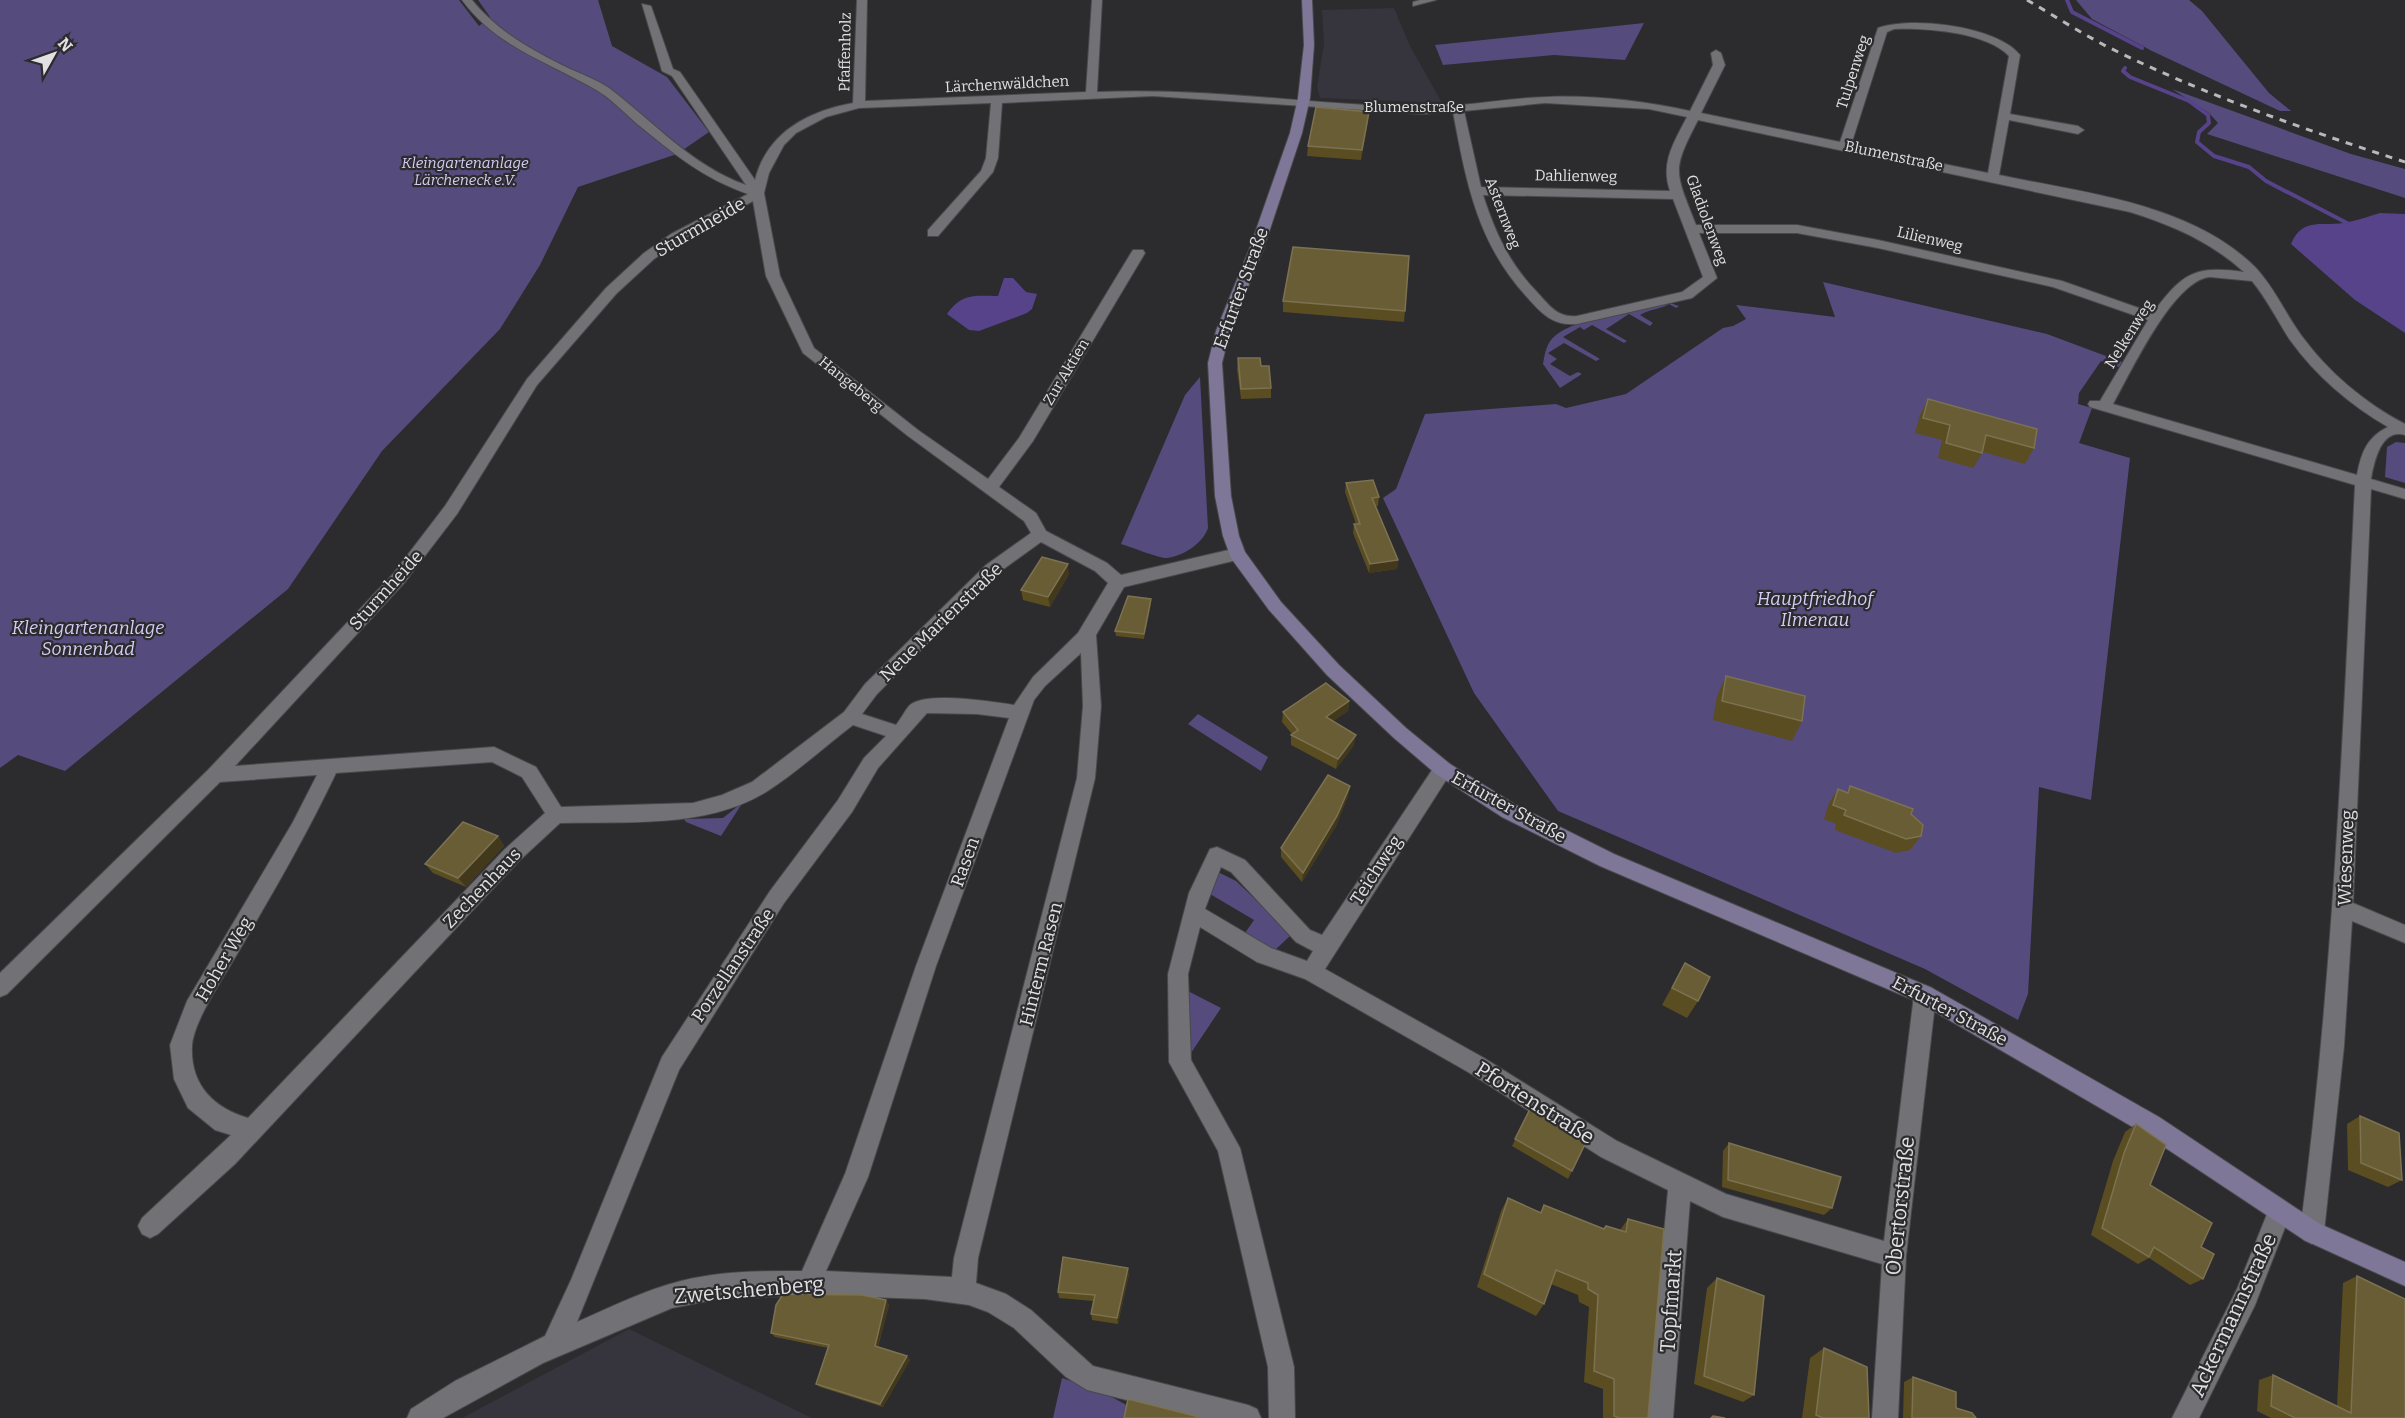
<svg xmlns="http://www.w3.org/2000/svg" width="2405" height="1418" viewBox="0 0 2405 1418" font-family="Bitter,serif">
<rect width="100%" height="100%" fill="#2c2b2e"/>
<g fill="#36343d">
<polygon points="1394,8 1410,46 1442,103 1320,98 1317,87 1324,44 1322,10"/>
<polygon points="629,1329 812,1418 462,1418"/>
</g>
<g fill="#564b7d">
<polygon points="0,0 459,0 479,26 490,17 478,0 598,0 612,46 667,77 709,132 677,154 578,187 540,265 500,329 382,451 288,589 65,771 18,755 0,768"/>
<polygon points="2076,0 2189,0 2202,11 2269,93 2291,111 2280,111 2152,51 2092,19"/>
<polygon points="1644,23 1625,60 1554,55 1443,65 1435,45"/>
<polygon points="2172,89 2351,154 2405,169 2405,198 2207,134 2218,123 2209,113"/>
<polygon points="1823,282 2047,334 2122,362 2119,367 2101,361 2079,393 2078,404 2092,408 2079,443 2130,458 2091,800 2039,787 2028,994 2018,1020 1925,969 1558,811 1474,693 1383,498 1396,489 1425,414 1556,404 1566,408 1626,394 1723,328 1733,326 1746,319 1736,305 1835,317"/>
<path d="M1667 302 1679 306 1676 308 1669 304C1659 310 1652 308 1640 315L1653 323 1650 326 1629 314 1606 329 1627 341 1624 343 1592 325 1584 330 1580 327 1563 337 1600 359 1596 361 1564 343 1548 353 1557 359 1550 364 1570 376 1578 372 1582 374 1560 388 1543 364C1545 353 1546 343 1556 335 1577 318 1639 309 1667 302Z"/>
<path d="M1200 377 1208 528C1203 543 1184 556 1167 558 1157 558 1132 547 1121 544L1185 395Z"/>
<polygon points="2396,442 2405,443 2405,483 2385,477 2387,447"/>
<polygon points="1198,714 1268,757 1261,771 1188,724"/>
<polygon points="743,802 721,836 686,822 684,819 723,818"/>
<polygon points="1216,871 1236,881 1292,934 1274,951 1245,933 1254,920 1210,894"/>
<polygon points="1184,989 1221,1008 1189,1056"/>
<polygon points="1062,1378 1099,1390 1130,1407 1127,1418 1053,1418"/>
</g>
<g fill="#564389">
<path d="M2380 213 2405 214V333L2355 300 2291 244C2303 215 2324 228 2348 222 2359 220 2369 216 2380 213Z"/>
<path d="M1004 278H1013L1026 292 1037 294 1032 309 1027 313 979 331 969 330 947 314C962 293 974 296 998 296Z"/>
</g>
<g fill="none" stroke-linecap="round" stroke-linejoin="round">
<g stroke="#564389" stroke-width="4">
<polyline points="2067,0 2072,12 2142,48"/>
<polyline points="2125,68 2123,71 2130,77 2189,101 2208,115 2209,123 2199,132 2197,142 2214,156 2249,167 2266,181 2347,223"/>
</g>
<g stroke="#49494c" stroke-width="2">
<g id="street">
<path d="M462 0H472C497 31 533 51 568 68 581 74 597 80 609 88 654 122 692 166 746 185L672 76 662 71 642 4 651 6 673 69 680 72 755 180C767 132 809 111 853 103L857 0H867L865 101 1086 92 1092 0H1102L1097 92C1205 87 1311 105 1419 107 1461 108 1504 98 1546 97 1594 95 1643 101 1690 111L1713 65 1711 53 1716 50 1721 53 1725 65 1701 113 1840 142 1878 28C1912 16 1997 26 2020 55L2010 114 2078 126 2084 130 2078 134 2009 120 1999 175C2084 193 2190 203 2255 267 2274 287 2285 313 2301 335 2328 372 2365 403 2405 424V435C2381 428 2374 462 2371 479L2405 489V499L2371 489 2353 903 2405 925V943L2352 921 2344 1046 2324 1232 2320 1240 2312 1244 2304 1240 2300 1232C2333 984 2343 735 2355 485L2090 407 2088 404 2090 401H2100L2148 320 2053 287 1878 248 1797 233H1699L1717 278 1692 298 1577 324C1553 326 1542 314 1527 297 1477 243 1466 181 1453 112L1421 114 1153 96 1002 103 998 158 993 172 938 236H928V230L981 171 986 158 991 103 859 108 826 117 796 133 784 145 769 173 764 193 780 276 814 348 918 430 988 479 1019 438 1131 253 1133 250H1143L1145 253 1033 441 999 487 1036 513 1046 531 1107 563 1121 575 1237 548 1245 554 1237 560 1124 587 1096 635 1101 706 1095 778 978 1258 976 1283 1006 1294 1031 1310 1093 1366 1248 1405 1257 1409 1261 1418H1198L1087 1390 1066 1377 1014 1328 988 1312 969 1305 925 1299 811 1295 718 1299 672 1308 543 1363 443 1418H407L411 1409 455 1381 545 1336 571 1280 662 1057 770 891 838 800 864 758 886 736 853 725C824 747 796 773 766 792 705 829 628 821 560 823L519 861 235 1164 158 1234 150 1238 142 1234 138 1226 142 1218 231 1135 215 1130 188 1108 174 1079 170 1045 187 1001 293 822 317 775 220 782 7 994 0 997V973L208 770 393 574 445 506 527 379 606 288 644 253 671 234 748 194C702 178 673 153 636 123 624 112 611 99 598 91 549 62 496 47 462 0ZM1894 29C1926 28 1986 32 2009 56L1988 173 1851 145 1887 32ZM1545 103 1649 109 1687 117C1674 142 1660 163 1670 191L1481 187 1464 111ZM1698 120 2130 212C2172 225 2211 242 2244 272 2195 265 2182 273 2153 313L2062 281 1878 240 1797 225H1696C1675 171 1671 172 1698 120ZM1483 195 1673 199 1703 277 1682 292 1577 316C1557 318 1549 305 1536 291 1509 263 1495 232 1483 195ZM753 201 766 276 803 353 908 436 1024 521 1031 533 986 565 865 684 844 712 752 782 722 795 693 803 561 807 536 767 494 747 235 766 405 582 457 514 537 385 616 294 654 259 681 240ZM2210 277 2252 281C2267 299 2277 320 2290 340 2316 376 2350 405 2388 427 2367 437 2361 453 2357 475L2113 404C2130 374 2173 280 2210 277ZM1041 542 1095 571 1108 583 1078 633 1033 677 1014 705C993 702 927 691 910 705 905 710 901 719 896 725L862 714 877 694 998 573ZM1081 653 1083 706 1077 778 954 1258 952 1277 826 1271 868 1177 936 966 1034 700 1045 686ZM927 713 977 714 1009 718 916 966 845 1174 802 1271C762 1271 720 1271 681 1281 645 1290 611 1307 577 1322L679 1070 784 903 852 812 878 768ZM492 762 522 777 545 813 505 849 248 1118C213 1108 190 1084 192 1046 193 1021 227 972 240 949 274 891 307 834 336 773Z"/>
<polygon points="1420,0 1436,0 1413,6 1413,2"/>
<path d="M1443 761 1450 764 1452 769 1450 774 1325 969 1484 1058 1617 1141 1726 1194 1884 1241 1914 995 1918 988 1925 985 1932 988 1936 995 1906 1256 1898 1418H1872L1882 1264 1723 1217 1690 1201 1673 1418H1647L1668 1190 1601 1157 1468 1072 1305 979 1257 962 1200 927 1188 974 1191 1060 1240 1148 1294 1367 1295 1418H1269L1268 1367 1218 1151 1169 1062 1168 974 1189 893 1210 849 1217 847 1245 860 1310 930 1322 935 1436 764ZM1221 867 1231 872 1296 942 1313 951 1307 961 1271 948 1205 909Z"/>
<polygon points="2279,1200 2287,1204 2291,1212 2255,1305 2199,1418 2172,1418 2237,1289 2271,1204"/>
</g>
</g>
<g stroke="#49494c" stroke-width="2">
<polygon id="secondary" points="1302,0 1312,0 1314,45 1310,98 1302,133 1263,250 1230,331 1222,363 1231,496 1239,536 1245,552 1281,602 1339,665 1406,728 1450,764 1516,805 1614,854 1932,988 2159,1117 2320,1224 2405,1262 2405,1286 2304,1240 2143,1133 1918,1002 1600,866 1502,817 1436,774 1394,738 1327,675 1269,610 1231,558 1223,536 1215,496 1208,363 1216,331 1249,250 1290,133 1298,98 1304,45"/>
</g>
<use href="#street" fill="#727175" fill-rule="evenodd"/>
<use href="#secondary" fill="#7f7798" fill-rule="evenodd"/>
<path stroke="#b9b9bb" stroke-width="3" stroke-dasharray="7 7" stroke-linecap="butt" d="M2027 0C2053 15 2079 32 2106 46 2202 94 2303 129 2405 162"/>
</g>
<g fill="#5a4d21">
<polygon points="1368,122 1361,160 1307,156 1308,146"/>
<polygon points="1283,301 1405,311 1404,322 1283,312"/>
<polygon points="1238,358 1261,366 1271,388 1271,398 1241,399 1237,369"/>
<polygon points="1928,399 2034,448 2025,464 1983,452 1973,468 1938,458 1942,440 1915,433 1920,415"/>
<polygon points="1346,483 1379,497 1378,506 1376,506 1398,560 1397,569 1369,573 1353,533 1354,524 1356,524 1345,492"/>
<polygon points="1069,574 1050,607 1023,600 1021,590"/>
<polygon points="1151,604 1144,639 1116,636 1115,631"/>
<polygon points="1726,676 1802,721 1792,741 1713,720 1717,696"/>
<polygon points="1349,701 1348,711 1333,721 1354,745 1336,769 1291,745 1291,735 1292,734 1282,722 1283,712"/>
<polygon points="1850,786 1911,814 1921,836 1910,850 1896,853 1835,830 1836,824 1824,819 1829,803 1838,789 1846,792"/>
<polygon points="1348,796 1336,826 1302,882 1281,857 1281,848"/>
<polygon points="498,836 504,846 466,887 433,873 425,864"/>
<polygon points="1685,963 1698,1001 1687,1018 1662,1005"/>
<polygon points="1530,1109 1572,1171 1568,1179 1512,1146"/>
<polygon points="2360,1116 2402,1180 2388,1187 2348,1170 2347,1124"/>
<polygon points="2136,1124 2150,1185 2201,1247 2203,1279 2190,1285 2149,1258 2138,1264 2091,1235 2113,1161 2125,1132"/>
<polygon points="1729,1143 1832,1208 1824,1215 1722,1187 1723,1151"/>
<polygon points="1508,1198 1540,1213 1544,1205 1604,1229 1620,1230 1628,1219 1648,1418 1603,1418 1603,1389 1584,1382 1589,1307 1579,1302 1578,1295 1551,1284 1544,1304 1536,1316 1477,1287 1501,1211"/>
<polygon points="1129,1274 1118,1324 1092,1320 1091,1314 1093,1301 1059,1298 1058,1292"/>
<polygon points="2357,1276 2405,1418 2271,1418 2257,1411 2259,1380 2273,1375 2337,1406 2343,1283"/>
<polygon points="1717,1278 1754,1395 1743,1402 1694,1384 1707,1288"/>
<polygon points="886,1300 889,1305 878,1347 907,1356 910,1360 883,1407 820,1387 816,1384 828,1348 775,1337 771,1333"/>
<polygon points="1824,1348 1869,1418 1802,1418 1810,1358"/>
<polygon points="1913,1377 1956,1408 1976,1418 1903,1418 1904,1382"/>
</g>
<g fill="#42391d">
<polygon points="1369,112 1368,122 1361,160 1362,150"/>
<polygon points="1398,560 1397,569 1369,573 1370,564"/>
<polygon points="1068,564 1069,574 1050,607 1048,597"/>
<polygon points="1151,599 1151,604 1144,639 1144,634"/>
<polygon points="1349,701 1348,711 1325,727 1326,717"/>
<polygon points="1356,735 1354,745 1336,769 1338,759"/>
<polygon points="1350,786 1348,796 1336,826 1302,882 1303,873"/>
<polygon points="498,836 504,846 466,887 458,878"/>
<polygon points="1128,1268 1129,1274 1118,1324 1117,1318"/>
<polygon points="886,1300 889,1305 877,1349 875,1346"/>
<polygon points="907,1356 910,1360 883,1407 880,1404"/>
</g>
<g fill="#695d36" stroke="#7c7251" stroke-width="1.5">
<polygon points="1316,107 1369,112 1362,150 1308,146"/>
<polygon points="1293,247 1409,256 1405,311 1283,301"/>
<polygon points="1238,358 1260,358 1261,366 1269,366 1271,388 1241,389"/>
<polygon points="1928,399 2037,429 2034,448 1986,435 1982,453 1946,443 1950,425 1923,418"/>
<polygon points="1373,480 1379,497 1372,498 1398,560 1370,564 1354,524 1360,524 1346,483"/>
<polygon points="1042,557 1068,564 1048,597 1021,590"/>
<polygon points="1128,596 1151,599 1144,634 1115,631"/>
<polygon points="1726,676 1805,696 1802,721 1722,701"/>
<polygon points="1326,683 1349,701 1326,717 1356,735 1338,759 1291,735 1298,730 1283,712"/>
<polygon points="1328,775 1350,786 1337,816 1303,873 1281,848"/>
<polygon points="1850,786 1913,809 1911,814 1923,825 1921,836 1906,839 1844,815 1846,810 1833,805 1838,789 1848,793"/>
<polygon points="463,822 498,836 458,878 425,864"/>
<polygon points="1685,963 1710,977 1698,1001 1672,988"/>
<polygon points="1530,1109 1586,1142 1572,1171 1515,1139"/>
<polygon points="2360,1116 2399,1133 2402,1180 2361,1163"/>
<polygon points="2136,1124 2166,1145 2150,1185 2212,1223 2201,1247 2214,1254 2203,1279 2154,1247 2149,1257 2102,1228 2124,1153"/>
<polygon points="1729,1143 1841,1177 1832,1208 1728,1180"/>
<polygon points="1508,1198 1541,1213 1544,1205 1604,1229 1606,1226 1626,1232 1628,1219 1664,1229 1648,1418 1620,1418 1614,1416 1614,1379 1594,1371 1598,1295 1588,1289 1588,1283 1556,1270 1544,1304 1484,1274"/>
<polygon points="1063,1257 1128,1268 1117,1318 1091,1314 1095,1295 1058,1292"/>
<polygon points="2357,1276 2405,1299 2405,1418 2295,1418 2271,1406 2273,1375 2351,1413"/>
<polygon points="1717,1278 1764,1296 1754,1395 1704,1376"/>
<polygon points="783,1294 862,1295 886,1300 875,1346 907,1356 880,1404 816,1384 829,1345 771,1333 776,1305"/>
<polygon points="1824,1348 1867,1367 1869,1418 1823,1418 1816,1415"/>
<polygon points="1913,1377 1956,1392 1956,1408 1972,1413 1976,1418 1912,1418"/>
<polygon points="1128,1399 1203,1418 1124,1418"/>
<polygon points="1713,1416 1725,1418 1711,1418"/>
</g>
<g text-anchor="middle" stroke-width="4.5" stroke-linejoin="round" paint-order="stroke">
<g font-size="15" fill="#e1e1e3" stroke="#2c2b2e">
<text transform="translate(845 52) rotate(-89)" y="5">Pfaffenholz</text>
<text transform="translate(1853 72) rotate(-72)" y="5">Tulpenweg</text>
<text transform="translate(1007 84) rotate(-3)" y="5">Lärchenwäldchen</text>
<text x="1414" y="112">Blumenstraße</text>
<text transform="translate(1894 156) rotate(12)" y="5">Blumenstraße</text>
<text transform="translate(1576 176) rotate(1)" y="5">Dahlienweg</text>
<text transform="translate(1503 213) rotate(69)" y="5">Asternweg</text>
<text transform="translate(1707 220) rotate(70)" y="5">Gladiolenweg</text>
<text transform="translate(1930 239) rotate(13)" y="5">Lilienweg</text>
<text transform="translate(2129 334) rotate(-58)" y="5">Nelkenweg</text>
<text transform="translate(1066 372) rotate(-59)" y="5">Zur Aktien</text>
<text transform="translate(851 384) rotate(39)" y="5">Hangeberg</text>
</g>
<g font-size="15" font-style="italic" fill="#d4cdf6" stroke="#2c2b2e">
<text x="465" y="168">Kleingartenanlage<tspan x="465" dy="17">Lärcheneck e.V.</tspan></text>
</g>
<g font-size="18" fill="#e1e1e3" stroke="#2c2b2e">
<text transform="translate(700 227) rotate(-30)" y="6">Sturmheide</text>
<text transform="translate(1241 288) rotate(-70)" y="6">Erfurter Straße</text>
<text transform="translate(386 590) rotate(-48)" y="6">Sturmheide</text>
<text transform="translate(941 622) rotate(-44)" y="6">Neue Marienstraße</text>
<text transform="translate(1509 807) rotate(29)" y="6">Erfurter Straße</text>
<text transform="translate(2346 858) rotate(-88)" y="6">Wiesenweg</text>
<text transform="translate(965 862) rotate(-70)" y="6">Rasen</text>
<text transform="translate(1376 870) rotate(-57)" y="6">Teichweg</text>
<text transform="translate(482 888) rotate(-46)" y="6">Zechenhaus</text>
<text transform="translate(224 959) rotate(-60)" y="6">Hoher Weg</text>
<text transform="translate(1041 964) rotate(-76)" y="6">Hinterm Rasen</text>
<text transform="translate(733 965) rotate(-56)" y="6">Porzellanstraße</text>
<text transform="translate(1950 1011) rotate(28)" y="6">Erfurter Straße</text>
</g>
<g font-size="18" font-style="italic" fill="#d4cdf6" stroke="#2c2b2e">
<text x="1815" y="605">Hauptfriedhof<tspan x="1815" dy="21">Ilmenau</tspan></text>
<text x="88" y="634">Kleingartenanlage<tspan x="88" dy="21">Sonnenbad</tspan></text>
</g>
<g font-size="21" fill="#e1e1e3" stroke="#2c2b2e">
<text transform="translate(1535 1103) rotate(32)" y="7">Pfortenstraße</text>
<text transform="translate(1900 1206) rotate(-84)" y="7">Obertorstraße</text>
<text transform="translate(749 1290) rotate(-5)" y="7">Zwetschenberg</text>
<text transform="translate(1671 1301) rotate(-86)" y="7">Topfmarkt</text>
<text transform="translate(2233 1315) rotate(-65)" y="7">Ackermannstraße</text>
</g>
</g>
<g transform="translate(54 54) rotate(50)" stroke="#2c2b2e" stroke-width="4.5" paint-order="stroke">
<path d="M0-4.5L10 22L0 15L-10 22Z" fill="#e1e1e3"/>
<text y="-9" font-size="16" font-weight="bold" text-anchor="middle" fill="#e1e1e3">N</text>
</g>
</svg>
